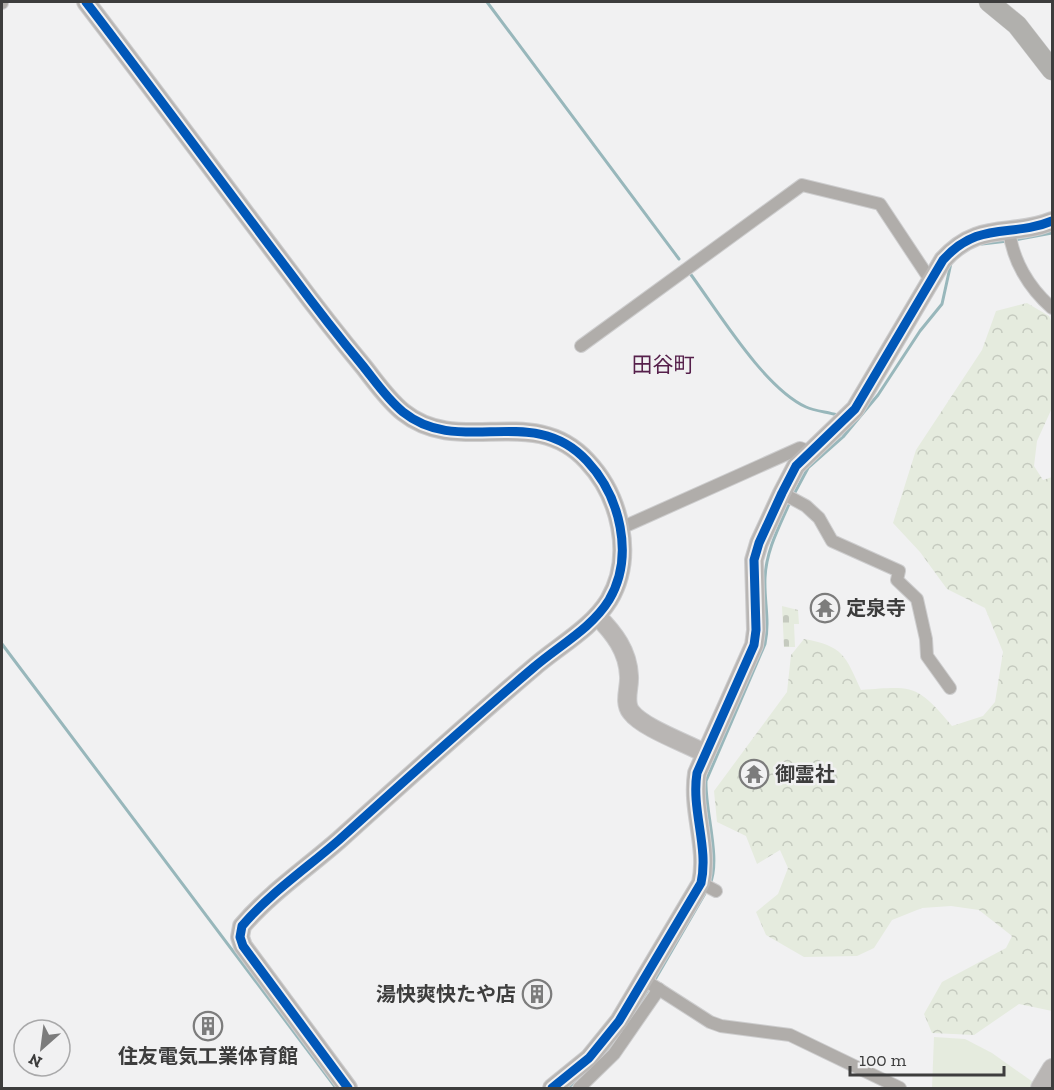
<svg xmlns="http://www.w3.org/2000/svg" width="1054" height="1090" viewBox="0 0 1054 1090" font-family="'Zilla Slab','Noto Sans JP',serif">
<defs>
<pattern id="forest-crowns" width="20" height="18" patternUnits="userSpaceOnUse" patternTransform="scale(1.5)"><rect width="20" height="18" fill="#e5ebde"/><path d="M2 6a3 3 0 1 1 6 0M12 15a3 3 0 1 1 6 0" fill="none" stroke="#c5cabf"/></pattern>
<pattern id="cemetery-stones" width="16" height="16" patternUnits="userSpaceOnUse" patternTransform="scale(1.5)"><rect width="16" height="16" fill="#e5ebde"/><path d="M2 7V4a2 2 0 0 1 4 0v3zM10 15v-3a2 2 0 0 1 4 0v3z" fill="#c5cabf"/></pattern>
</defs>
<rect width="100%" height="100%" fill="#f1f1f2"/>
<path fill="url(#forest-crowns)" d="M1027 303 1049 316 1052 323V408L1037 441 1034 466 1043 480 1052 477V1011L1019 1004 974 1035 932 1033 924 1014 942 982 1006 948 1012 936 979 910 951 906 922 908 892 920 874 948 857 956 804 957 766 935 756 912 778 894 788 868 780 850 757 864 746 836 717 822 714 791 787 692 791 655 804 639C843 646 845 655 861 690 913 686 917 684 952 726L983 716 995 702 1003 652 985 608 947 589 920 552 893 523 916 450 982 350 996 311Z"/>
<polygon fill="url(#cemetery-stones)" points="782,606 798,610 799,624 794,624 795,647 784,647"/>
<polygon fill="#e5ebde" points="934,1037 965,1039 992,1053 1033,1082 1031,1088 932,1088"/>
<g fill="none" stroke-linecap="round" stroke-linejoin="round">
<g stroke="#98b7bb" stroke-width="3">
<polyline points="487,2 679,259"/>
<polyline points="1014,240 1052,233"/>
<polyline points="982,244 1008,241"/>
<path d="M689 272C718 311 763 387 806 407 815 411 827 412 837 415"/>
<polyline points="793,496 808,468 843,437 878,395 920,331 942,304 951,263"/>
<polyline points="2,644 336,1088"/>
<path d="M710 884C721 859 705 811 706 781L765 644C770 621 764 601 765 578 766 551 779 527 790 502"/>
<polyline points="653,983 707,890"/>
<polyline points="640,1003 649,988"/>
<polyline points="600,1059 622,1031"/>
<polyline points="567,1088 580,1079"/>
</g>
<g stroke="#cdcdce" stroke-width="14">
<g id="street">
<polyline points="2,3 2,2"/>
<path d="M1009 229C1012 260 1029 288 1052 308"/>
<polyline points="581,346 802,185 880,204 931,281"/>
<polyline points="782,493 806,506 819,518 832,541 899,571 897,580 917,599 926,639 927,656 950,688"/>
<polyline points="621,528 800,448 811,452"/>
<polyline points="701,883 716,891"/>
<polyline points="643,979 710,1022 721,1026 790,1035 900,1088"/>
<polyline points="579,1088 614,1054 659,989"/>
</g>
</g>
<g stroke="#cdcdce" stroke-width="20">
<g id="secondary">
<path d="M86 2C155 92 222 183 291 274 314 305 338 336 363 366 375 381 387 399 403 412 460 458 533 402 587 461 620 496 635 556 609 600 591 629 558 646 533 668 467 724 403 782 339 840 307 868 269 894 242 926L240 937 243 946 348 1088"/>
<path d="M597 616C614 633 628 651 629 676 630 688 623 702 631 712 643 728 686 743 704 753"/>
<path d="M552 1088 589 1058 619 1021 701 883C709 847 691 810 697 773L754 645 756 630 754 560 759 543 782 493 796 466 855 409 943 260C979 220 1011 238 1052 221"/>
<polyline points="1040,1088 1052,1068"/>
</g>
</g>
<g stroke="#cdcdce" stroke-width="21">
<polyline id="primary" points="989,2 1017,25 1052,70"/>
</g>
<use href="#street" stroke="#b0adaa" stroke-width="12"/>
<use href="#secondary" stroke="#b9b6b4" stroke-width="18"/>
<use href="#primary" stroke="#b1b0ad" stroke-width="20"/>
<g stroke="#f1f1f2" stroke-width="13">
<g id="cycleway">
<path d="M86 2C155 92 222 183 291 274 314 305 338 336 363 366 375 381 387 399 403 412 460 458 533 402 587 461 620 496 635 556 609 600 591 629 558 646 533 668 467 724 403 782 339 840 307 868 269 894 242 926L240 937 243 946 348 1088"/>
<path d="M552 1088 589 1058 619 1021 701 883C709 847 691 810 697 773L754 645 756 630 754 560 759 543 782 493 796 466 855 409 943 260C979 220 1011 238 1052 221"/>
</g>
</g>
<use href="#cycleway" stroke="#0057b8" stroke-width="9"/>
</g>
<defs>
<g id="temple-ring" transform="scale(1.5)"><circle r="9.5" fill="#f1f1f2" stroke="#7c7c7c" stroke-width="1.5"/><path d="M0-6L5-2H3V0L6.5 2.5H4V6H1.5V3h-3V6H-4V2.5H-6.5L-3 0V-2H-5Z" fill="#7c7c7c"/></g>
<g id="building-ring" transform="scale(1.5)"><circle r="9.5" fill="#f1f1f2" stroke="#7c7c7c" stroke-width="1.5"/><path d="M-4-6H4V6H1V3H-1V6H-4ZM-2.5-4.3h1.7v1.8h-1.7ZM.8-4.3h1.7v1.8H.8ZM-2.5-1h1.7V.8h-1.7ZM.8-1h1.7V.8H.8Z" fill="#7c7c7c"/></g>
</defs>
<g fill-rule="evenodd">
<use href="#temple-ring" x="825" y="608"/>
<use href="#temple-ring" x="754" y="774"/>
<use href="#building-ring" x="537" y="994"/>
<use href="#building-ring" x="208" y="1026"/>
</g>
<g text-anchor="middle" stroke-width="5" stroke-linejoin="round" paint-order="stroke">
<g font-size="20" font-weight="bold" fill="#3d3d3d" stroke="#f1f1f2" text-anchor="start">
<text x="846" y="615">定泉寺</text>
<text x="775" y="781">御霊社</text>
<text x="516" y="1001" text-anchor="end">湯快爽快たや店</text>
<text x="208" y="1063" text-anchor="middle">住友電気工業体育館</text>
</g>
<g font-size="21" fill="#56204b" stroke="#f1f1f2">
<text x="663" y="372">田谷町</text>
</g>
</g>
<rect width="1054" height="1090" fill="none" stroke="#3d3d3d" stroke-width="6"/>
<g transform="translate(42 1048) rotate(208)"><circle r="28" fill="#f1f1f2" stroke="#a9a9aa" stroke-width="1.5"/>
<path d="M0-4.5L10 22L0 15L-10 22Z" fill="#7c7c7c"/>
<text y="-9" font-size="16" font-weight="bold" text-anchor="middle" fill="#3d3d3d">N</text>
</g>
<path d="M850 1066v9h154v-9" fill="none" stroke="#3d3d3d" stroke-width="3"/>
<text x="859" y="1066" font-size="18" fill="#3d3d3d" stroke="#f1f1f2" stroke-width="4.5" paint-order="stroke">100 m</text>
</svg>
